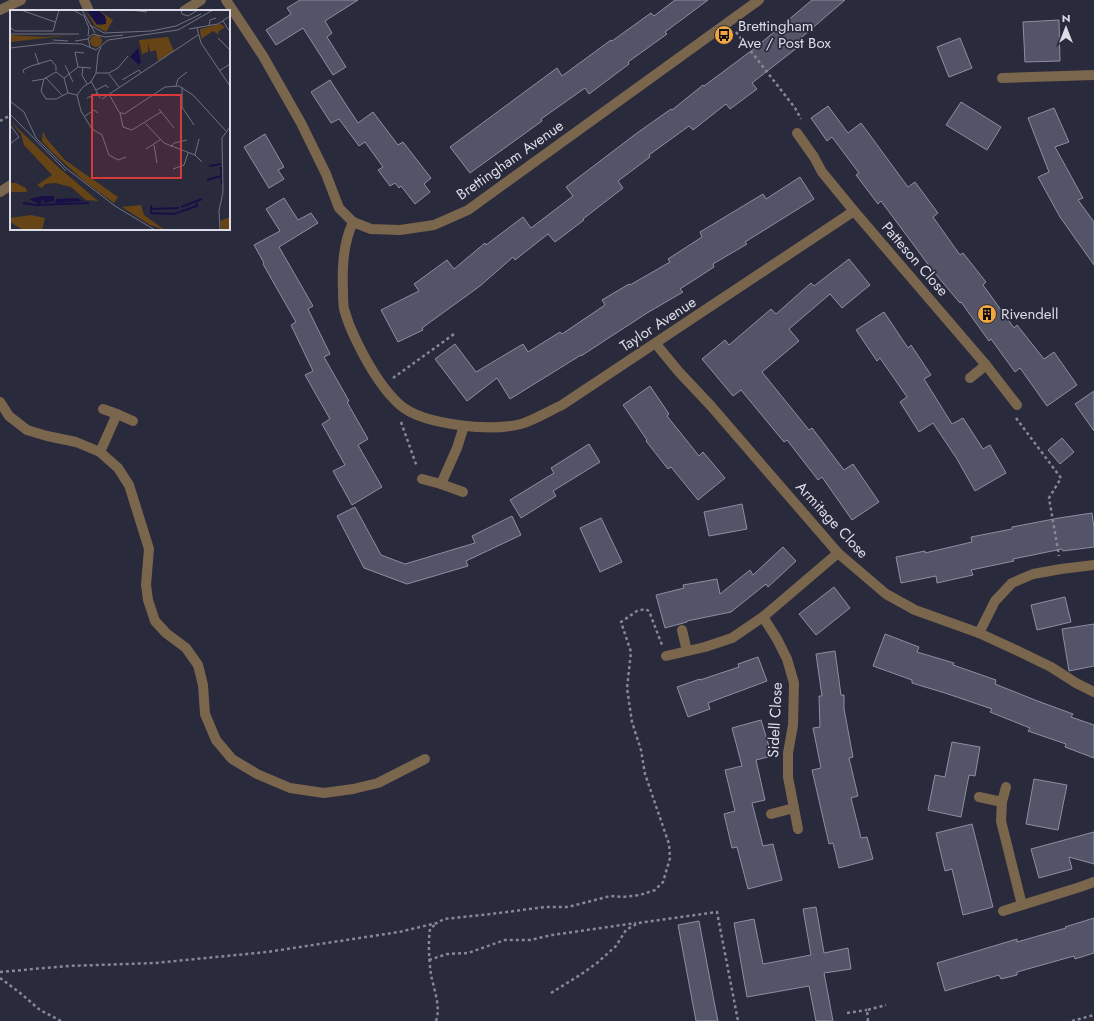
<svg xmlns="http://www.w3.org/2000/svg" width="1094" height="1021" viewBox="0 0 1094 1021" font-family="Jost,sans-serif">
<rect width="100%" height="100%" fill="#292a3b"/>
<g fill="#535467" stroke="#8d8ea3">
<polygon points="300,0 358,0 325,21 332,33 327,37 346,67 333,75 303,28 276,45 266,30 291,14 287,8"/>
<polygon points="675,0 708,0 665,32 667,34 628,62 629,64 589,94 585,88 541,119 542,121 470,173 450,147 557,68 562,76 611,40 612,41 651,13 654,16"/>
<polygon points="812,0 845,0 795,43 798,47 752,83 757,89 730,109 726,104 693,130 689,126 649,155 650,157 618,181 623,188 583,219 584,220 555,242 548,234 515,260 513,257 480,286 422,328 423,330 398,342 381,310 419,291 414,284 447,260 454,269 485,243 486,245 523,217 531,228 573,196 566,187 637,133 671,109 672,110 703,85 704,86 755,48"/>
<polygon points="1059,20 1060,61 1025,62 1023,22"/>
<polygon points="960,38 972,68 949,77 937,47"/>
<polygon points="330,80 358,123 373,112 398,145 403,142 431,178 424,184 430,192 415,204 401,186 399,188 395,183 390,186 378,170 383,167 365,142 359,146 339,119 331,123 311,92"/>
<polygon points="961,102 1001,127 987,150 946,125"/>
<polygon points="828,106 848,133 861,123 908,187 915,182 938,213 933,217 960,255 963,253 986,282 983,285 1014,328 1017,325 1044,359 1054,352 1077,385 1047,406 1020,368 1015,372 991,339 989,341 961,302 960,303 933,271 881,201 878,204 856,175 859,173 832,137 827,141 811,118"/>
<polygon points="1054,108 1069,142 1055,147 1083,198 1078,200 1094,222 1094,265 1060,217 1038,177 1049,172 1028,118"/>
<polygon points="265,134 284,167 278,170 284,179 269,188 244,147"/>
<polygon points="800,177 814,199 745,242 747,244 713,264 714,267 680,289 683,292 647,313 581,356 581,355 510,399 497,378 467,401 435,359 455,344 476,372 523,344 528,352 560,332 562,334 605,305 602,300 629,284 630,285 670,262 668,259 702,237 700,232 763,194 766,199"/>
<polygon points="284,198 298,220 311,213 318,223 279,247 313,306 308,309 330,354 324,357 349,401 347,402 368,439 358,445 382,487 352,505 333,471 345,465 322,424 330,419 305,375 313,371 291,325 296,322 263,264 264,263 254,245 280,231 266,209"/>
<polygon points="849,259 870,285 842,308 830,294 789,329 799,341 762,372 809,430 812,428 844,470 853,464 879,502 852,520 822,477 818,480 787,440 784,442 741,390 733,396 702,359 725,340 729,345 771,309 776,314 811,283 814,286"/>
<polygon points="884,312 908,348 911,345 931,375 924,379 952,424 963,418 983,449 990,445 1006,473 975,491 957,459 933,423 919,432 900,402 907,397 880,358 877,361 856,330"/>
<polygon points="650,386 669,414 667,416 699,456 703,452 725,478 698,500 671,467 668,469 646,441 647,440 623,405"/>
<polygon points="1094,391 1094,431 1075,404"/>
<polygon points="1062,438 1074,452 1060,464 1048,450"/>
<polygon points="589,444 600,462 553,491 556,496 521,518 510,500 554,473 551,468"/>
<polygon points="742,504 747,529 709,536 704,512"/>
<polygon points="355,507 381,555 405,564 475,543 472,536 512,516 521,535 466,561 468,566 407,584 364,568 337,516"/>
<polygon points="1092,513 1094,528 1094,547 1063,551 1062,549 1013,559 1014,561 971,570 973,575 937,583 936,576 901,583 896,557 925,551 925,553 972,542 971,537 1012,529 1012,527 1059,518"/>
<polygon points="601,518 622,562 600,572 580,528"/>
<polygon points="783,547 796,561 768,587 766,584 731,612 687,621 687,622 665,628 656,595 684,588 683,585 717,579 720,594 750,570 753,575"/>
<polygon points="834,587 850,608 816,635 799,614"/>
<polygon points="1065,597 1071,622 1037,630 1031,605"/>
<polygon points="1094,624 1094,666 1069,671 1062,629"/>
<polygon points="885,634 919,647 917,652 954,663 953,665 996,680 995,684 1035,700 1073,714 1071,717 1094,725 1094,758 1065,747 1066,744 1028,731 1030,728 990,712 992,709 945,693 912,683 912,680 873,666"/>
<polygon points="835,651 841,695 844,695 844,709 853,757 849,758 858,796 851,798 861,838 867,837 873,859 839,868 833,843 829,844 812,770 821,768 813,728 820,727 819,696 822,696 816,654"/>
<polygon points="758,657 767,681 708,703 710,709 688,717 677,687 700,679 700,680 739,667 738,664"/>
<polygon points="761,720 772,756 756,760 765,800 752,803 763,846 773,844 782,880 748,889 737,847 732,848 724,814 735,811 725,770 742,766 732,728"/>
<polygon points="952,742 980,747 975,776 969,775 961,817 928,810 935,775 945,777"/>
<polygon points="1034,779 1067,785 1058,830 1026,824"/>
<polygon points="972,824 993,907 963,915 952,869 945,871 936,833"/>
<polygon points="1094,832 1094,864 1069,857 1072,869 1039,878 1031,849"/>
<polygon points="816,907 824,953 848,948 851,969 824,973 833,1021 816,1021 809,986 747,997 734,923 754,919 763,964 811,955 803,909"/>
<polygon points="1094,918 1094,953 1075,959 1074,956 1017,972 1017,975 1001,979 999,975 945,991 937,963 1017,939 1017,942 1066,928 1065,927"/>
<polygon points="699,921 714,1001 718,1021 696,1021 678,925"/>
</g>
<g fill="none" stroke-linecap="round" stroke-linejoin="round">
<g stroke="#878896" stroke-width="2.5" stroke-dasharray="3 3" stroke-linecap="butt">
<polyline points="736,32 795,108 801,119"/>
<polyline points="0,121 11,115"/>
<polyline points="393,378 454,334"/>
<polyline points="1016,418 1061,478 1049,498 1059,556"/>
<polyline points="401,422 417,467"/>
<polyline points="429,960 447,954 468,953 505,940 530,940 552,935 636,923"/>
<polyline points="0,972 68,966 155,963 267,952 399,932 437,923 444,919 491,914 545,907 568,907 610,896 623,897 640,895 655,890 663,882 670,858 669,844 645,774 641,750 632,722 627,688 631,652 621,622 637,611 645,609 649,611 662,645"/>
<polyline points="0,978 19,992 40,1010 61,1021"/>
<polyline points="551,993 580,975 597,963 616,946 626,930 638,923 717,912 738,1021"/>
<polyline points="847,1013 867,1010"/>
<path d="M436 1021C441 1008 434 989 431 975 429 960 428 944 430 929L437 923"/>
<polyline points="868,1021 867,1010 886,1005"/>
<polyline points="1072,1021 1094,1015"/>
</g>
<g stroke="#7a654d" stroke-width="10">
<polyline points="84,0 89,11"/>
<polyline points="226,0 263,56 301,123 326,174 339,208 353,222 371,229 400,230 434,225 468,210 759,0"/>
<polyline points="0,10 21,0"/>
<polyline points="184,11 201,0"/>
<polyline points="1002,78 1094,75"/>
<polyline points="797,133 814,157 822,172 854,211 986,365 1017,405"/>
<polyline points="0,192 11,185"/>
<path d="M353 222C343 244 342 267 343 291 343 297 343 303 344 309 347 320 351 330 356 340 367 363 381 388 400 405 423 425 492 432 521 424 534 420 549 411 562 405L854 211"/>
<polyline points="656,344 679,372 711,406 838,553 886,594 915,610 979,633 1018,651 1051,667 1076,683 1094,692"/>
<polyline points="970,378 986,365"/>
<polyline points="0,402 9,416 27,430 47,436 76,442 100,452 118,468 129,485 149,549 146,585 148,600 155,621 166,633 186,648 198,665 203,685 205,714 216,740 232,759 257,774 290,788 324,793 353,789 378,783 425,759"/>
<polyline points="103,409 117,414"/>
<polyline points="100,452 117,414 133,421"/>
<polyline points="422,479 441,484"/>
<polyline points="463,492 441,484 457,448 464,426"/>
<polyline points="763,617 777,639 787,659 794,683 793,725 788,753 788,777 798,829"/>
<polyline points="682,630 687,651"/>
<polyline points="979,633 995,601 1012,583 1033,574 1061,569 1094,565"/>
<polyline points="666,656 705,647 732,638 763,617 838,553"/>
<polyline points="1006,787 1002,802 1001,821 1022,905"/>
<polyline points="979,797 1002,802"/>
<polyline points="771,814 794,808"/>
<polyline points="1003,911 1080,887 1094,882"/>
</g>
</g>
<defs>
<g id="bus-disc" transform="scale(1)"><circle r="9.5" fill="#f1a640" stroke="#292a3b"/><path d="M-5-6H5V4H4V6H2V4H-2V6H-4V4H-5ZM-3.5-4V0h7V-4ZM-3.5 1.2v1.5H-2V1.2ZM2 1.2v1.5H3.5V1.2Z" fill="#111"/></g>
<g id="building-disc" transform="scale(1)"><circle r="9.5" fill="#f1a640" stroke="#292a3b"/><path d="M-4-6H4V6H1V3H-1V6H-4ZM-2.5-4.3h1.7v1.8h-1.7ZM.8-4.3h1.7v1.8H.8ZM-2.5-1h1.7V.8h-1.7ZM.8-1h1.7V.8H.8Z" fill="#111"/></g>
</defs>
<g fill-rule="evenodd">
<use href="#bus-disc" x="724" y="35"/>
<use href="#building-disc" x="987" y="314"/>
</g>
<g text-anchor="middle" stroke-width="3.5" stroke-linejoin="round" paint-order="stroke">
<g font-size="15" fill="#dbdce7" stroke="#292a3b" text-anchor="start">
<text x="738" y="31">Brettingham<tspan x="738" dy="17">Ave / Post Box</tspan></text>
<text x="1001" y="319">Rivendell</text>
</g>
<g font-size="15" fill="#dbdce7" stroke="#292a3b">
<text transform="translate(510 160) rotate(-35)" y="5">Brettingham Avenue</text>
<text transform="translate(915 259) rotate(49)" y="5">Patteson Close</text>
<text transform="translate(658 324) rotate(-33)" y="5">Taylor Avenue</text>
<text transform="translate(832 520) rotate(47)" y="5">Armitage Close</text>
<text transform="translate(775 720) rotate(-87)" y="5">Sidell Close</text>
</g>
</g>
<g transform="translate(10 10)">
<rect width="220" height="220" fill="#292a3b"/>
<path d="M75 0 87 15H93L97 10 88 0 103 10 96 22 85 16ZM210 14 215 17 208 22 209 25 203 21 191 29 190 19ZM0 25 34 27 63 25 0 32ZM80 31a6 6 0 1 1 12 0a6 6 0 1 1-12 0ZM158 27 164 41 148 51 146 40 140 42 138 33V42L132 44 129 30ZM0 111 47 156 88 191 76 190 61 177 45 173 35 174 32 178 27 175 42 165 14 135 11 124ZM33 121 36 128 55 150 108 187 104 193 75 172 42 142 32 131ZM0 173H6L16 178 17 182H0ZM131 195 134 205 155 220 140 215 112 197ZM21 205 35 208 32 220H13L0 212V208ZM220 207V220H211L210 211Z" fill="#674415"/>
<path d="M77 0H88L95 6 96 14H87ZM128 38 131 52 129 55 120 47ZM32 186H44V191L35 193 31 189 32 193 29 194 19 189ZM67 188 74 191 45 193 46 189Z" fill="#180f47"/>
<path fill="none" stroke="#180f47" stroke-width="2" d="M199 156 211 154M211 157 212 174M197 170 211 166M13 193 26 195 79 193M141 195V203L164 204 187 196 186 193M171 197 192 189M142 199 169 198"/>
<path fill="none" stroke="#707180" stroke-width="1" d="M11 0 45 12M63 0 74 6 79 18 78 26M72 0 85 23M120 0 137 2M171 0 172 4 178 6 188 0M213 11 220 22M80 15 94 23 141 21 166 16 191 4M199 16 200 10 206 8M1 18 5 21H43L49 0M187 18 191 33 220 76M179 19 208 14 220 6M0 24H69M208 28 220 40M43 30 58 31M65 31 78 29M80 37 78 28 83 24 95 27 113 25M0 38 43 33 72 34 86 40 98 30 168 20 203 0M25 43 29 55M55 55 63 72M68 57 65 42 74 43M73 57 72 65 77 74M209 61 220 54M46 62 54 68 58 83 46 89H36L31 81 34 69ZM14 63 13 60 21 56 41 50 46 56V61M86 63H99L108 58 118 46M99 64 109 77M35 67 53 86M54 68 68 57 81 58M112 70 129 60 131 63M22 71 34 69M81 71 90 88M166 76 168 69 177 62M172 77V97L184 115M86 80 96 75 98 78M58 83 67 85 73 77 81 72 86 63 88 44 91 37M99 84 109 102 114 104 155 77 169 76 183 85 216 121M67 85 71 101 82 119 92 125 99 145 108 150 116 147M77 88 88 83M92 89 188 25M0 91 14 102 26 128 57 159 105 196 145 220M149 99 164 118M110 103 113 117 122 120 151 102M0 104 56 161M75 106 84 100 88 103M135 113 154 133 185 145 192 152M0 115 9 127 0 134M144 135 147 153M161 137 164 133 177 130M136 139 150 130M185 145 189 129M163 159 174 155 178 143M210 220 209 201 213 182 212 128 220 117"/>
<path fill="#d63a3b" fill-opacity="0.15" stroke="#d63a3b" stroke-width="2" d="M82 85H171V168H82Z"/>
<rect width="220" height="220" fill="none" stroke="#dbdce7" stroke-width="2"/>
</g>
<g transform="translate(1066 28)" stroke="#292a3b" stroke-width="3" paint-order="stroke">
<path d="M0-3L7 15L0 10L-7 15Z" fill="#dbdce7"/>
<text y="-6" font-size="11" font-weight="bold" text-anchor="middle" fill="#dbdce7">N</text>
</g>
</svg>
